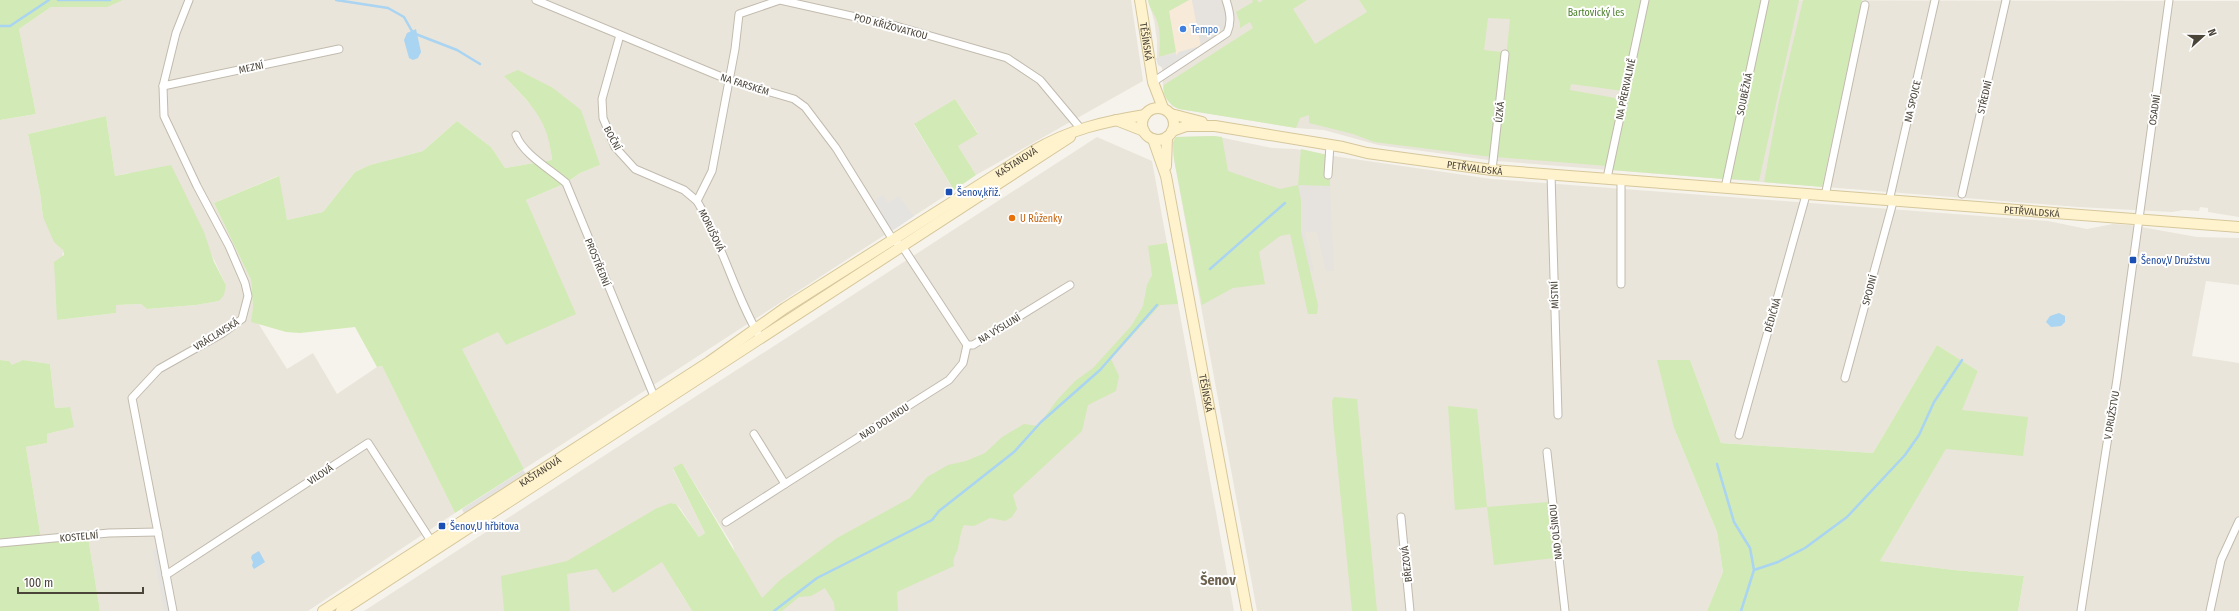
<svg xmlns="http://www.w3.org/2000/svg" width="2239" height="611" viewBox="0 0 2239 611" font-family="'Fira Sans Condensed',sans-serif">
<rect width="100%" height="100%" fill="#f6f3ec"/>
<g fill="#eae5da" fill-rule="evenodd">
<path d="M123 0H1131L1143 81 976 175 958 146 978 133 955 99 914 125 954 190 524 469 441 309 532 218 526 200 566 183 580 173 600 165 504 76 538 113 548 131 552 160 505 168 491 147 457 121 423 151 370 165 355 172 323 212 287 220 278 176 214 203 251 280 253 307 252 322 258 323 287 369 313 353 337 394 377 367 382 366 455 513 308 611H100L88 537 41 539 26 447 47 443V434L59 431 70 407 55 408 50 364 23 360 12 366 9 361 0 360V120L36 114 19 29 51 7ZM106 116 115 176 128 173 185 198 226 285 219 301 196 305 147 309 141 304 115 305 116 313 57 320 63 250 43 217 40 193 28 134Z"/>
<polygon points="1148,0 1359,0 1367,12 1637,15 1641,0 2239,1 2239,217 2208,212 2208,208 2200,207 2199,211 2184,210 2172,212 2078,207 1496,161 1378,145 1324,130 1296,128 1179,109 1172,106 1163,88 1162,68 1157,62 1157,40 1154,20"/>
<polygon points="1214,136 1272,148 1296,149 1333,156 1492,179 2048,221 2087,229 2113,224 2130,225 2197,237 2239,238 2239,285 2206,281 2192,356 2239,363 2239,611 2018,611 2024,576 1954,570 1880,561 1944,452 1978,371 1937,345 1873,453 1721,443 1690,360 1674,428 1717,532 1723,572 1707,611 1257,611 1173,154 1173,142 1176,137"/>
<polygon points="1097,137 1152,161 1234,611 750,611 733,546 682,463 673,469 705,533 699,537 680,508 676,504 671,503 677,587 692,611 364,611"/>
</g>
<polygon fill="#f7ead8" points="1189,0 1192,0 1201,46 1179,52 1176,56 1169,11"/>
<g fill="#e6e2dd">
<polygon points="1192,0 1221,0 1227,17 1224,29 1201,46"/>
<polygon points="1298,185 1330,186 1334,271 1326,271 1317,232 1305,232 1314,271 1310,270 1301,232 1301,200"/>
</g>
<g fill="#d2eab5">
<polygon points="0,0 123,0 107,7 51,7 19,29 36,114 0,120"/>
<path d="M1148 0H1189L1169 11 1176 52 1159 57C1160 45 1161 29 1156 18 1153 11 1149 8 1148 0Z"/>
<path d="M1252 0H1257L1259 3 1263 0H1307L1293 9 1315 44 1367 12 1359 0H1641L1639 20 1623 91 1571 84 1570 90 1615 98 1619 105 1607 166 1496 157 1510 19 1488 18 1484 50 1502 52 1492 157 1374 142 1353 134 1309 123V115L1300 118 1296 128 1179 109C1170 106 1161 95 1164 85L1253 28 1250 22 1240 28V23L1236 12 1253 2Z"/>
<polygon points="1649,0 1762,0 1723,179 1612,170"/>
<polygon points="1768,0 1799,0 1759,181 1730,179"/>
<polygon points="1803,0 1862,0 1822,187 1764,182 1779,101"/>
<path d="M518 70 553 88 581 110 600 165 580 173 566 183 526 200 576 314 506 345 498 332 462 349 524 469 455 513 382 366 377 367 355 327 300 333 286 332 251 322 253 307 251 280 214 203 279 176 287 220 323 212 355 172 370 165 423 151 457 121 491 147 505 168 552 160C548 118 531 105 504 76Z"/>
<polygon points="955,99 978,134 958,146 976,175 954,190 914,124"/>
<polygon points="106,116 115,176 171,165 204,232 214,262 226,285 224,295 219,301 196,305 147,309 141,304 116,305 116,313 57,320 54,262 64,255 63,250 54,242 43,217 40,193 28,134"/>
<polygon points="1214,136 1222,137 1228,171 1280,189 1298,185 1301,149 1332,156 1330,169 1330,186 1298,185 1301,200 1301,232 1318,305 1317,314 1308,314 1290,234 1280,236 1259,252 1265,284 1233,288 1202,305 1174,159 1173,142 1176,137"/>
<path d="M1167 243 1178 304 1160 305 1111 359 1119 376 1116 391 1088 405 1082 431 1013 495 1017 509 1012 517 1005 521 990 518 974 526 964 525C960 533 960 540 958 548 956 556 952 557 954 566L897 592 898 611H835L834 603 825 588 811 596 799 597 782 611H692L662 562 613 593 597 569 567 574 570 611H504L501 576 567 561 657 508 671 503 676 504 699 537 705 533 673 468 682 463 762 598 780 580 837 538 910 498 927 477 948 465 966 461 985 453 1002 437 1024 424 1038 426 1057 400 1075 381 1093 368 1132 325 1143 306 1147 285 1152 275 1148 246Z"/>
<polygon points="1937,345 1978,371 1962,410 2028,417 2023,456 1946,449 1880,561 1954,570 2024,576 2018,611 1707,611 1723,572 1717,532 1674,428 1657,360 1690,360 1721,443 1873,453"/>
<polygon points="0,360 9,361 12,365 23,360 50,364 55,408 70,407 74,427 47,434 47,443 26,447 41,539 88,537 100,611 0,611"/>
<polygon points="1334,397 1357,399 1377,611 1352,611 1333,420 1332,401"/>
<polygon points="1448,406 1477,409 1487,507 1549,502 1555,558 1494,565 1487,507 1455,510"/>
</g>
<g fill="#e5e3e0">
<polygon points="1197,47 1200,53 1163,76 1162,67 1158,65 1156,58 1176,53 1176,56 1179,52"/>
<polygon points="883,195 888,203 899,196 914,216 892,231 873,202"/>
<polygon points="523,470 528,476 465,516 462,509"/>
<polygon points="161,548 173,611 164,611 153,550"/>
</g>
<g fill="#a9d4f2">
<polygon points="416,29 421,52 418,58 413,60 409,58 404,40 407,33"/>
<polygon points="2059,313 2065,316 2065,322 2061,326 2051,327 2046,322 2050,316"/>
<polygon points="259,551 265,562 254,569 252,566 253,562 251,558 252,555"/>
</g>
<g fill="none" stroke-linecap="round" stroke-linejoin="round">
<g stroke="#a9d4f2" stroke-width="2.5">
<polyline points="58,0 110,0"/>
<polyline points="336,0 388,8 404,17 413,33 457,50 480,64"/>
<polyline points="0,26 10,26 49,0"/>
<polyline points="1210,269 1285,203"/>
<polyline points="1717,464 1734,522 1750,548 1754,570"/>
<polyline points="774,611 817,578 932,520 939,511 1014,452 1041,422 1100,370 1157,305"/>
<polyline points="1741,611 1754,570 1778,562 1805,548 1847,517 1905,455 1919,435 1934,402 1962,360"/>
</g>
<g stroke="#c2bbae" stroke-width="9">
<g id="street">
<polyline points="536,0 729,80 794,99 805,107 836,148 893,240 902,246 967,345 973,345 1070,285"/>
<polyline points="620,35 602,99 603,118 615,147 635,169 684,190 697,201"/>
<path d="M1153 82 1227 33C1232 22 1230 12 1226 0"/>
<polyline points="163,86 339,49"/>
<path d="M516 135C523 154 550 169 566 183L656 401"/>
<polyline points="1492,170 1505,54"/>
<polyline points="1551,174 1558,415"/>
<polyline points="1328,175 1330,145"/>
<polyline points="1607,178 1645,0"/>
<polyline points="1725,188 1765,0"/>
<polyline points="1962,194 2006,0"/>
<polyline points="1825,196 1865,5"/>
<polyline points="1889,201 1935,0"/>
<polyline points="1621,284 1621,179"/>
<path d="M761 339C735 296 723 245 697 201L712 171 735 49 739 14 780 0 896 26 1007 58 1040 80 1081 129"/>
<polyline points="1845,378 1893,202"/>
<polyline points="1739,435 1806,195"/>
<polyline points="1547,452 1565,611"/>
<polyline points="785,484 949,380 963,363 967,345"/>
<polyline points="1401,517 1410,611"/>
<polyline points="726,522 785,484 754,434"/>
<polyline points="0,543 109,533 158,532"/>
<polyline points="166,575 368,443 433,544"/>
<polyline points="173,611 132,398 159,369 223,333 242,319 248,296 245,283 229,246 197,186 164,116 163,86 176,33 189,0"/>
<polyline points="2081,611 2117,379 2169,0"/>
<polyline points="2210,611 2221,560 2239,521"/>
</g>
</g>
<g stroke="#d6c79b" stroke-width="12">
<g id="secondary">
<path id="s1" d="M1140 0 1153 82 1163 108"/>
<circle cx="1158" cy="124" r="16"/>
<polyline points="1171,114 1202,122"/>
<polyline points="1116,120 1144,131"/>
<path id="s2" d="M1172 131 1186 126H1215L1343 147 1367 153 1492 170 2239 227"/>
<path id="s3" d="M1153 139 1166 176 1247 611"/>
<polyline points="1166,166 1167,137"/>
<path id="s4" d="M323 611 709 362 785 308 1033 151C1071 129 1102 122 1145 115"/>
<polyline points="341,611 1070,137"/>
</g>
</g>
<use href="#street" stroke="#fff" stroke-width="7"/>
<use href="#secondary" stroke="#fff3cd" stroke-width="10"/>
</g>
<circle fill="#3f7fe0" stroke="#fff" stroke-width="1.5" cx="1183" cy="29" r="4"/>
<g fill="#1a4fb4" stroke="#fff" stroke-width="1.5">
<rect x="945" y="188" width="8" height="8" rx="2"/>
<rect x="2129" y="256" width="8" height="8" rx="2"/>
<rect x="438" y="522" width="8" height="8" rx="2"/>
</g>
<circle fill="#e8710a" stroke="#fff" stroke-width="1.5" cx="1012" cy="218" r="4"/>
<g text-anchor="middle" stroke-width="4" stroke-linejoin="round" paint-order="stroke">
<g font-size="10" fill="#4a7f2a" stroke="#fff">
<text x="1596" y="16">Bartovický les</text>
</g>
<g font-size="10" fill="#4b4439" stroke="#fff">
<text transform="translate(891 26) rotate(15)" y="4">POD KŘIŽOVATKOU</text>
<text dy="4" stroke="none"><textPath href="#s1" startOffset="42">TĚŠÍNSKÁ</textPath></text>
<text transform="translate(251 67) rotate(-12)" y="4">MEZNÍ</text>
<text transform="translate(745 84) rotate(18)" y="4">NA FARSKÉM</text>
<text transform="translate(1625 89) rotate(-78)" y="4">NA PŘERVALINĚ</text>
<text transform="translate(1744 94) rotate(-78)" y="4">SOUBĚŽNÁ</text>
<text transform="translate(1984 97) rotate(-77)" y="4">STŘEDNÍ</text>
<text transform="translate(1912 101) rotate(-77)" y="4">NA SPOJCE</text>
<text transform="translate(2154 110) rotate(-82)" y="4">OSADNÍ</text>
<text transform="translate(1499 112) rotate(-84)" y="4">ÚZKÁ</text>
<text transform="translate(613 138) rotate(62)" y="4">BOČNÍ</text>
<text dy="4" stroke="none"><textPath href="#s4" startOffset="826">KAŠTANOVÁ</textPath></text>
<text dy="4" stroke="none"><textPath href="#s2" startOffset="307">PETŘVALDSKÁ</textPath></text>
<text dy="4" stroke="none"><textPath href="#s2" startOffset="866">PETŘVALDSKÁ</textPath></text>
<text transform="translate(712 230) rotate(64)" y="4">MORUŠOVÁ</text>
<text transform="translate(598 262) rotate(68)" y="4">PROSTŘEDNÍ</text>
<text transform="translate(1869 290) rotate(-75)" y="4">SPODNÍ</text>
<text transform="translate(1554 295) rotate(-92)" y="4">MÍSTNÍ</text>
<text transform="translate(1772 315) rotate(-74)" y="4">DĚDIČNÁ</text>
<text transform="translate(999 328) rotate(-31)" y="4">NA VÝSLUNÍ</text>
<text transform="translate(216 334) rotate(-32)" y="4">VRÁCLAVSKÁ</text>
<text dy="4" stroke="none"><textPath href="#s3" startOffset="260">TĚŠÍNSKÁ</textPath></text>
<text transform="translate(2111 415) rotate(-80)" y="4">V DRUŽSTVU</text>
<text transform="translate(884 421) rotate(-33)" y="4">NAD DOLINOU</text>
<text dy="4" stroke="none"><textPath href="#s4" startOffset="258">KAŠTANOVÁ</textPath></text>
<text transform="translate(320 474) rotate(-33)" y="4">VILOVÁ</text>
<text transform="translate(1555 532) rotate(-96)" y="4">NAD OLŠINOU</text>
<text transform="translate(79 536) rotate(-5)" y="4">KOSTELNÍ</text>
<text transform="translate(1406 564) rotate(-96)" y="4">BŘEZOVÁ</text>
</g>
<g font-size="10" fill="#366cbe" stroke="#fff" text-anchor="start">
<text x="1191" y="33">Tempo</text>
</g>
<g font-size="10" fill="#164399" stroke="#fff" text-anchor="start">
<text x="957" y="196">Šenov,křiž.</text>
<text x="2141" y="264">Šenov,V Družstvu</text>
<text x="450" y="530">Šenov,U hřbitova</text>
</g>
<g font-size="10" fill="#c56008" stroke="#fff" text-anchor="start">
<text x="1020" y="222">U Růženky</text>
</g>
<g font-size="14" font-weight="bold" fill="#6e6250" stroke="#fff">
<text x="1218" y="585">Šenov</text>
</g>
</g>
<g transform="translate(2203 36) rotate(69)" stroke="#ffffff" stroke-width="3" paint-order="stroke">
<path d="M0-3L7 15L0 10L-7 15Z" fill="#4b4439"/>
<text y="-6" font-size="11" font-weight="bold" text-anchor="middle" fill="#4b4439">N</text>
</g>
<path d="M18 587v6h125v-6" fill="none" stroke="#4b4439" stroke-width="2"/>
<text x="24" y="587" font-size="12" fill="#4b4439" stroke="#ffffff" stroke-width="3" paint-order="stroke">100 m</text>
</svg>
